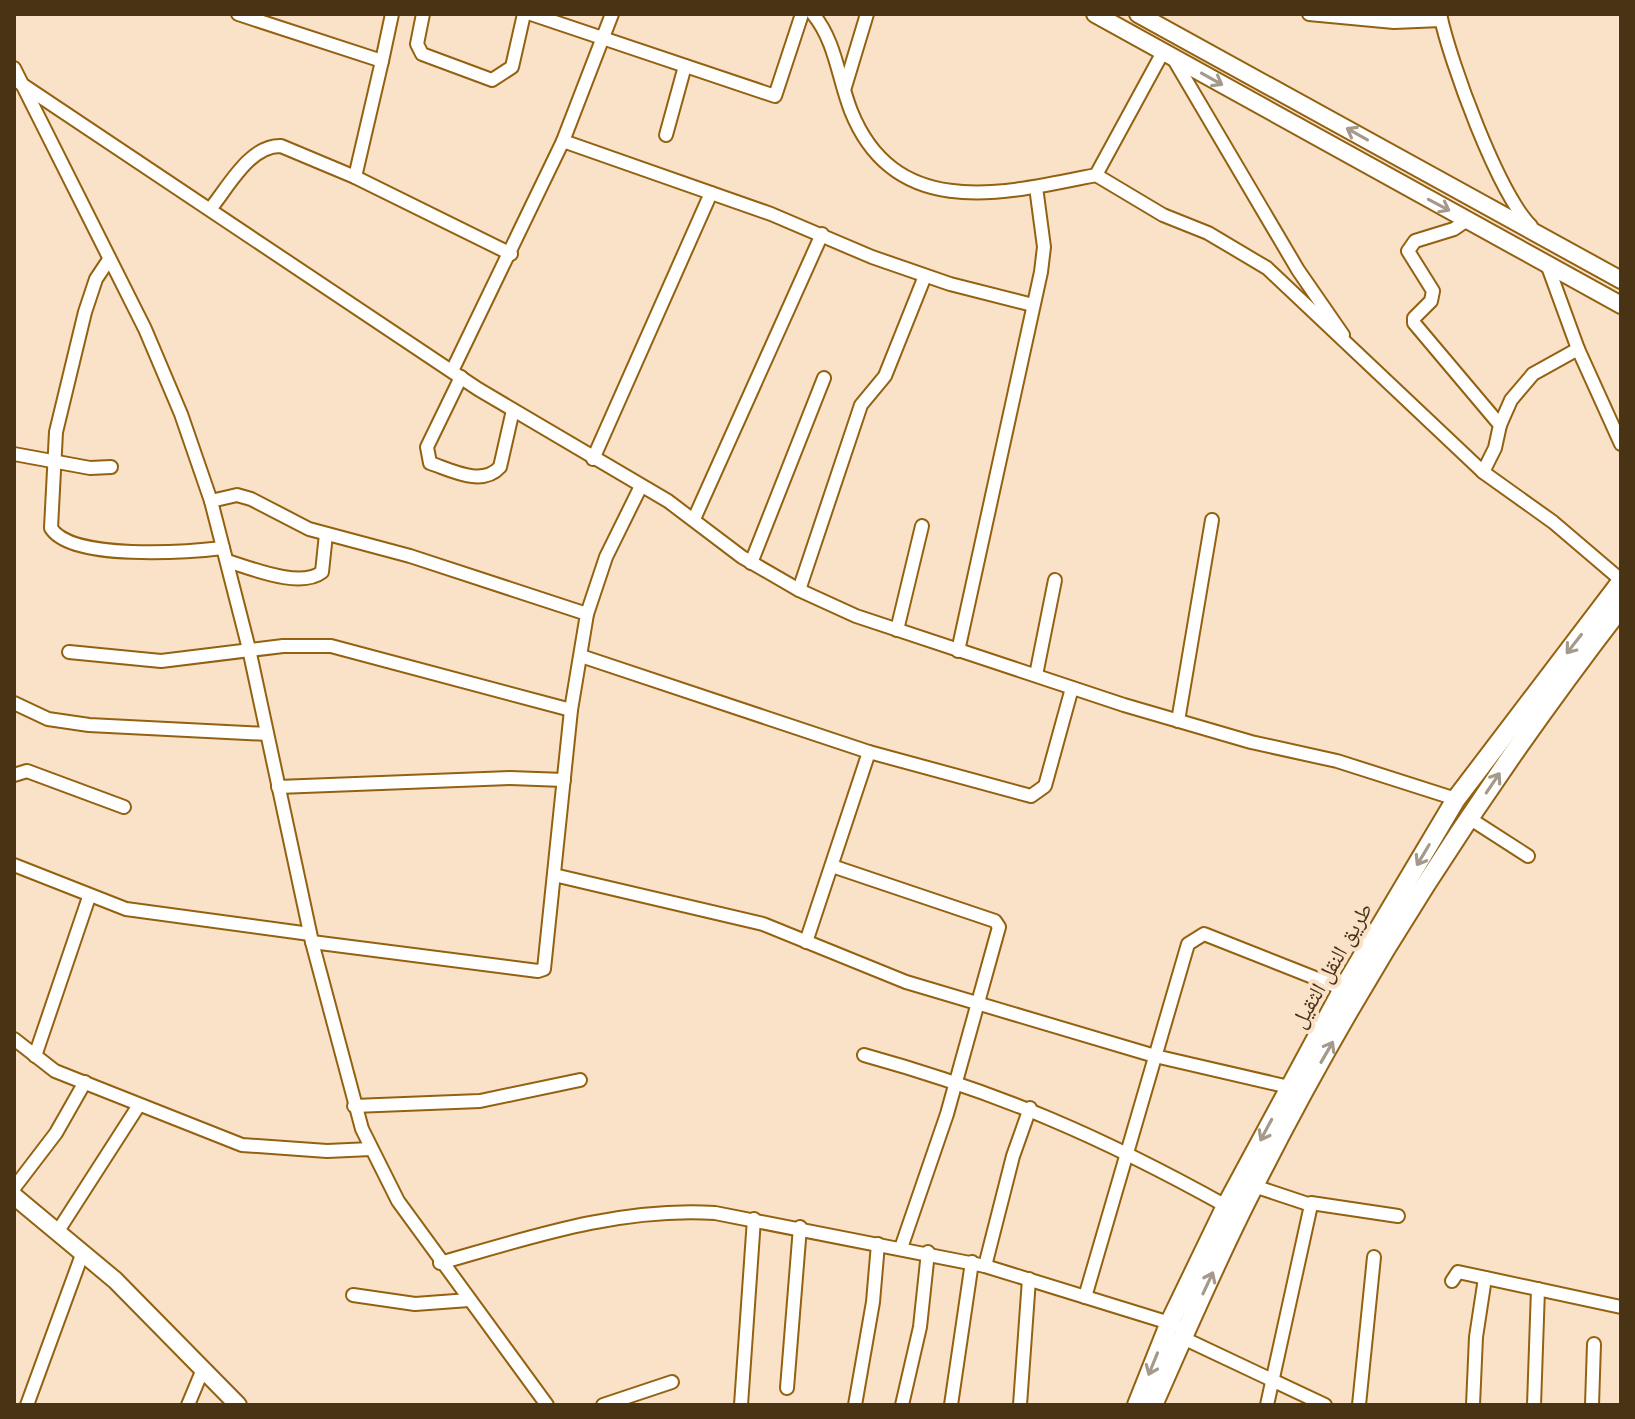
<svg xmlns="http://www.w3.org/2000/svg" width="1635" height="1419" viewBox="0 0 1635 1419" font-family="'Roboto Condensed','Noto Naskh Arabic',sans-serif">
<rect width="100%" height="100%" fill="#f9e2c7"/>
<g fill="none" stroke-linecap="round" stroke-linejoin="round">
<g stroke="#936110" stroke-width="16">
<g id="minor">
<polyline points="238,14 382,61 392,14"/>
<polyline points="423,14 417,44 422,54 492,80 512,67 524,14"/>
<polyline points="531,14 775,96 802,14"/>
<path d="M813 14C836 42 838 78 851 111 895 221 1003 194 1096 175L1163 52"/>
<polyline points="1309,14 1394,22 1441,20"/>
<path d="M1440 14C1450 62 1498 193 1531 226"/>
<polyline points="1173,58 1298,270 1343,335"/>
<polyline points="14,68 145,329 181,414 211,501 249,649 312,942 362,1129 398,1201 547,1405"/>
<polyline points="14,79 478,389 668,501 742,557 799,590 856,616 1124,705 1251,742 1337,761 1456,799"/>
<polyline points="845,87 867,14"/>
<polyline points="666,135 685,66"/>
<polyline points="563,141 771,214 872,257 950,284 1033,305"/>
<polyline points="1096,175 1163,215 1208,233 1267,268 1483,472 1553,522 1621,580"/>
<polyline points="355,177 382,61"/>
<path d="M211 208C229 186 250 145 281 146L355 177 511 254"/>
<polyline points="1467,220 1454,229 1415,241 1408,251 1433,291 1431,301 1414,318 1414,323 1500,425 1495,448 1483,472"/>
<path d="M108 261 96 279 85 312 56 432 51 528C71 561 188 552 223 548"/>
<polyline points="1547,264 1578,349 1621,444"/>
<polyline points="452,371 563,141 612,14"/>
<path d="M461 377 427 447 430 463C451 470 482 487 500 467L513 410"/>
<polyline points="1500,425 1511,400 1533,374 1578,349"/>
<polyline points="14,454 90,468 111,467"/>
<polyline points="593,459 711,193"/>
<polyline points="211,501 237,495 251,499 309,529 410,556 587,614"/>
<polyline points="694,519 822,234"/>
<path d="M227 561C251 568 300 589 322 572L326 534"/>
<polyline points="751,563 824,378"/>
<polyline points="799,590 861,405 885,376 925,276"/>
<polyline points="897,630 922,526"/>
<polyline points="958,651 1041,272 1044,247 1036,187"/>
<polyline points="69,652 161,661 283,646 331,646 571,710"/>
<polyline points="581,656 869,752 1031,796 1045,786 1072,688"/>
<polyline points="1036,675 1055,580"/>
<polyline points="14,703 48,719 89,725 267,734"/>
<polyline points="1178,721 1212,520"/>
<polyline points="14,775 27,771 124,807"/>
<polyline points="278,787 510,778 564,780"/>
<polyline points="1469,818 1528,856"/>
<polyline points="14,865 126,909 310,934"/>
<polyline points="832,866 995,921 999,927 947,1114 901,1248"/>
<polyline points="554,875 763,924 906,982 1155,1056 1289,1087"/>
<polyline points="312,942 538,971 544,969 571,710 587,614 606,557 641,486"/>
<polyline points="806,942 869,752"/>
<polyline points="14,1039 55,1071 242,1145 327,1151 371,1149"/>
<path d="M864 1055C1001 1093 1102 1137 1226 1206"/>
<polyline points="35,1056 89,897"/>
<polyline points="354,1106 480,1101 580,1080"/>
<polyline points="1254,1186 1311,1205 1267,1405"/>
<polyline points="14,1188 56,1133 85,1082"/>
<polyline points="1311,1203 1398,1216"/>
<polyline points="58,1231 139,1105"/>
<path d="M440 1263C531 1237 620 1207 715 1213L985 1266 1176 1325"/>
<polyline points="985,1266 1013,1156 1030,1108"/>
<polyline points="1452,1281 1458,1272 1621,1307"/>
<polyline points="353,1295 415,1304 469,1300"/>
<polyline points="1085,1297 1188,944 1204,934 1343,989"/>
<polyline points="1183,1338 1325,1405"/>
<polyline points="787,1388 800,1227"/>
<polyline points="27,1405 83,1252"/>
<polyline points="188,1405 203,1369"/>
<polyline points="603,1405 672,1382"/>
<polyline points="741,1405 754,1219"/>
<polyline points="855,1405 873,1302 878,1244"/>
<polyline points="902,1405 920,1327 928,1252"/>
<polyline points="951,1405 972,1262"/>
<polyline points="1020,1405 1029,1279"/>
<polyline points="1359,1405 1374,1257"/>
<polyline points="1473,1405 1476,1337 1485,1278"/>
<polyline points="1534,1405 1538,1289"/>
<polyline points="1592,1405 1594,1344"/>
</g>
</g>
<g stroke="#936110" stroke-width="20">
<g id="major">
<polyline points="1095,14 1621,305"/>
<polyline points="1138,14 1621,280"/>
<polyline points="14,1196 115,1280 238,1405"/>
</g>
</g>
<g stroke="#936110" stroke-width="22">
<g id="highway">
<polyline points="1137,1405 1170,1322 1226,1206 1343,989 1456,799 1621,582"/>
<path d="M1153 1405C1185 1333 1216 1260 1252 1190 1355 984 1481 789 1621 607"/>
</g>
</g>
<use href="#minor" stroke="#fff" stroke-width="12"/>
<use href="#major" stroke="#fff" stroke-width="16"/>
<use href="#highway" stroke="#fff" stroke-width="18"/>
</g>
<defs><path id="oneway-shaft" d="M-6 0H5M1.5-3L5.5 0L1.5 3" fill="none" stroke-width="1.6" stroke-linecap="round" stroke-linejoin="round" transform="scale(2)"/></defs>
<g stroke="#a4998a">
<use href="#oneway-shaft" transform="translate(1212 79) rotate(29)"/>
<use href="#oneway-shaft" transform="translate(1357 134) rotate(-151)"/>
<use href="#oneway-shaft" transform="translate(1439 205) rotate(28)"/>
<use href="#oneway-shaft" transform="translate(1574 644) rotate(128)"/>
<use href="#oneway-shaft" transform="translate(1493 783) rotate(-56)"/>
<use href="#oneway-shaft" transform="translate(1423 855) rotate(121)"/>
<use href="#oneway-shaft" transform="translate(1327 1052) rotate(-60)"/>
<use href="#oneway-shaft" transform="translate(1266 1130) rotate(118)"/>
<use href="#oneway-shaft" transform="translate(1208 1283) rotate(-65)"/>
<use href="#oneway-shaft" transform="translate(1153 1364) rotate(112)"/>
</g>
<g text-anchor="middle" stroke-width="8" stroke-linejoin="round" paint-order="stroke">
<g font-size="22" fill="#493315" stroke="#f9e2c7">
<text transform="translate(1331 965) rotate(-60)" y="8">طريق النقل الثقيل</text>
</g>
</g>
<rect width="1635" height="1419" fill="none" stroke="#493315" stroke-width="32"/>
</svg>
